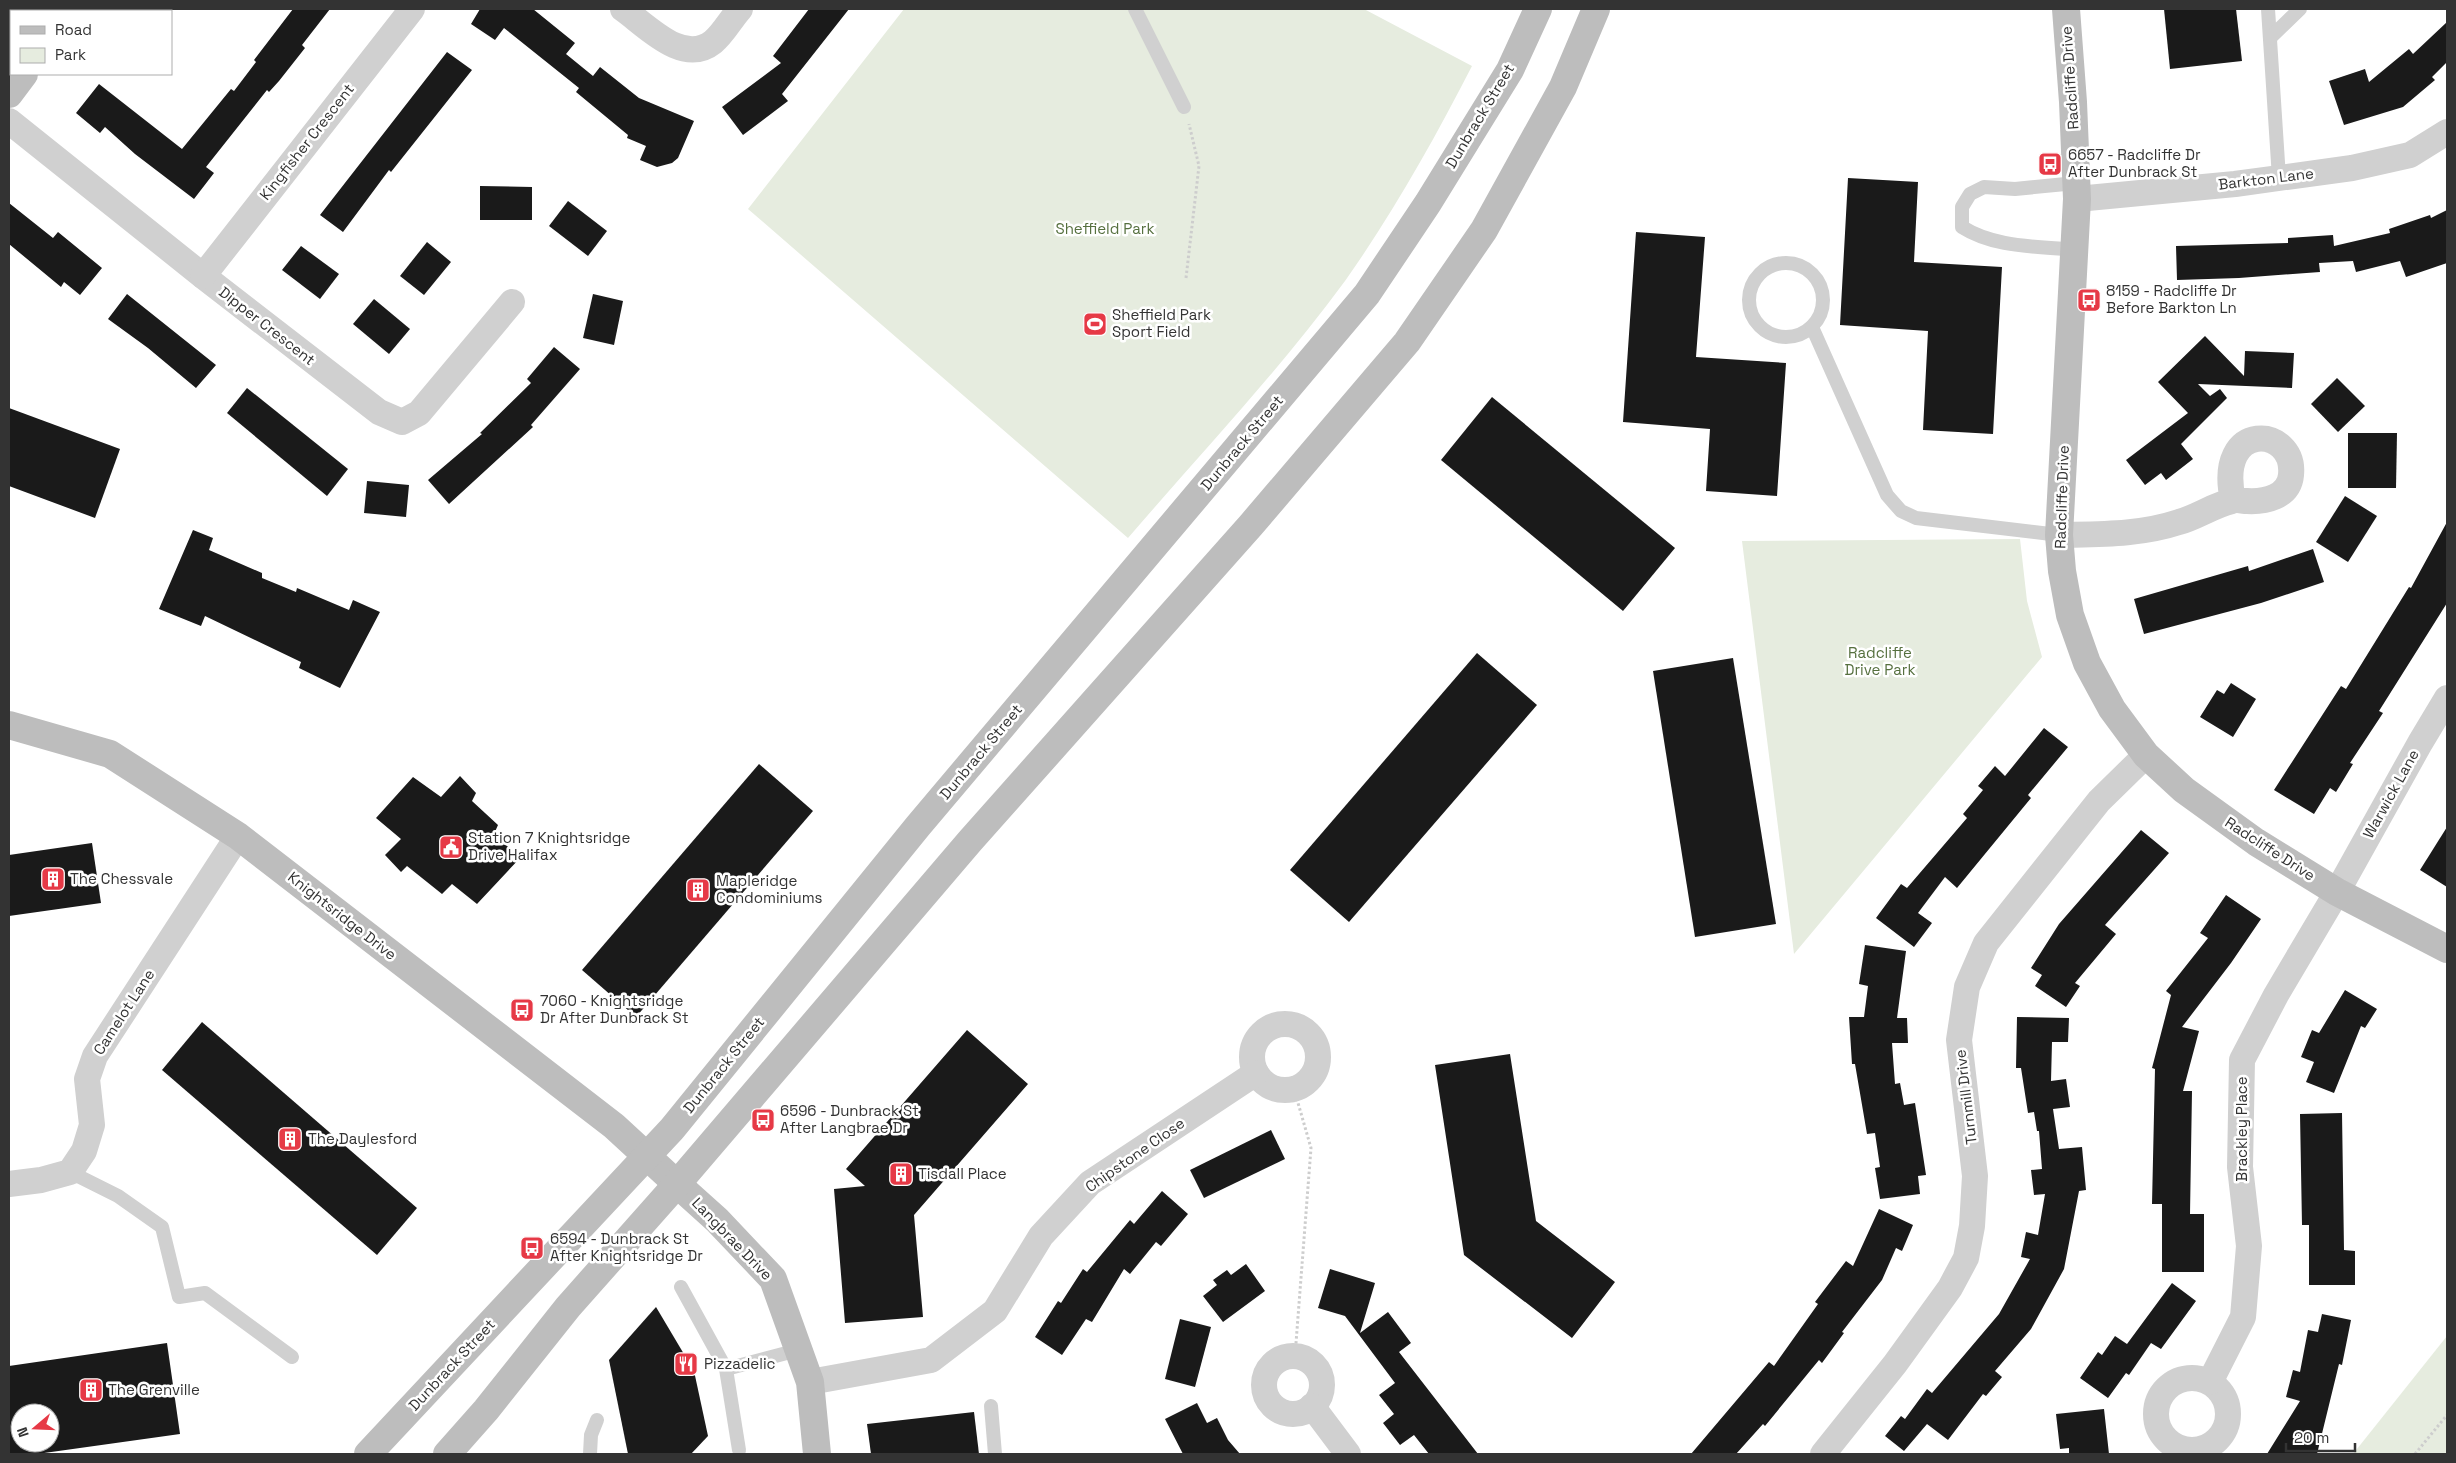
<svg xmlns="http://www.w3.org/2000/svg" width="2456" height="1463" viewBox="0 0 2456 1463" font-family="'Space Grotesk',sans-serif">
<rect width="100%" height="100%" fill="#fff"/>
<g fill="#e6ecdf">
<path d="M904 9H1364L1472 66C1434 140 1393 213 1345 281 1279 371 1201 453 1128 538L748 209Z"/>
<polygon points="2020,539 2027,601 2042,657 1794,954 1742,541"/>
<polygon points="2447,1336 2447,1454 2353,1454"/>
</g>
<g fill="#1a1a1a" fill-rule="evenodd">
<polygon points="293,9 330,9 302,45 305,48 279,81 269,92 267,90 206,167 214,173 194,199 135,154 105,127 100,133 76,113 99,84 182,149 231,89 234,91 256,62 254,60"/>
<polygon points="480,9 533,9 575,43 566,54 593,76 600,67 639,98 694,121 678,158 672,163 657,167 640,160 646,146 627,138 628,135 576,92 579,88 504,28 495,40 471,24"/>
<polygon points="809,9 849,9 782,94 788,101 743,135 722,107 781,63 773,56"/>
<polygon points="2164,9 2236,9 2242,61 2170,69"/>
<polygon points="2447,22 2447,62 2432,77 2435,80 2403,107 2344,125 2329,81 2365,69 2369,82 2409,49 2413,54"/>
<polygon points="447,52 472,70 391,172 389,170 343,232 320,215"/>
<polygon points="1848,178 1918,182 1914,262 2002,267 1993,434 1923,430 1928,331 1840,325"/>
<polygon points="480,186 532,187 532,220 480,220"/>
<polygon points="568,201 607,231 588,256 549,226"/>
<polygon points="9,203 53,238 58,232 102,268 80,295 64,282 61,287 9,244"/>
<polygon points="2447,210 2447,263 2406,277 2400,261 2356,272 2353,261 2319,263 2320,272 2239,278 2177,280 2176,246 2288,243 2288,238 2333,235 2334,246 2390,233 2389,229 2430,215 2431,218"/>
<polygon points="1636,232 1705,237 1696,357 1786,363 1777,496 1706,491 1710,429 1623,422"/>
<polygon points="427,242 451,262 424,295 400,276"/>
<polygon points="301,246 339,274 320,299 282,270"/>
<polygon points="127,294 216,365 196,388 148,348 108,319"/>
<polygon points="593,294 623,301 614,345 583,338"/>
<polygon points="374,299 410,329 389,354 353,324"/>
<polygon points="2205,336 2244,376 2245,351 2294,353 2292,388 2198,384 2210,396 2220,389 2227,398 2181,444 2193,459 2166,480 2161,473 2145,485 2126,460 2188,413 2158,382"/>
<polygon points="554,347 580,369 531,425 533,427 449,504 428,480 482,434 480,433 531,383 527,379"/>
<polygon points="2337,378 2365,406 2338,432 2311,404"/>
<polygon points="247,388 348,469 327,496 227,413"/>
<polygon points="1492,397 1675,548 1623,611 1441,460"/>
<polygon points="9,408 120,449 95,518 9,486"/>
<polygon points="2348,433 2397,433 2396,488 2348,488"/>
<polygon points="367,481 409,485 406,517 364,513"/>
<polygon points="2345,496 2377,516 2348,562 2316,542"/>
<polygon points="2447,522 2447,603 2379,711 2383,713 2350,763 2353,764 2336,792 2330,788 2314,814 2274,790 2341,686 2346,689 2409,587 2411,588"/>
<polygon points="193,530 213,538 209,550 262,573 262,578 296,592 297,588 349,610 353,600 380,612 340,688 299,668 301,662 205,616 201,626 159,609"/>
<polygon points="2313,549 2324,582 2261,603 2144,634 2134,599 2248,566 2249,571"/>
<polygon points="1477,653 1537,705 1349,922 1290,870"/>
<polygon points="1733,658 1776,924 1695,937 1653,671"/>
<polygon points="2231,683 2256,699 2233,737 2200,717 2217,690 2224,694"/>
<polygon points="2044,728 2068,747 2028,795 2031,798 1957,888 1945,877 1918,913 1932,923 1914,947 1876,918 1901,884 1907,888 1967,818 1963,814 1983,790 1978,786 1995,766 2005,776"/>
<polygon points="759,764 813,811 636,1017 582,970"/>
<polygon points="460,776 476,793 472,801 498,825 494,834 520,858 477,904 452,884 442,894 407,866 401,872 385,855 401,839 376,818 413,777 441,797"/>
<polygon points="2447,827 2447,887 2420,870"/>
<polygon points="2141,830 2169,853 2105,925 2116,934 2075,983 2080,986 2066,1007 2035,986 2042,975 2031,968 2059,924"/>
<polygon points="92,843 101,903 9,916 9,855"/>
<polygon points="2226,895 2261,919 2231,963 2182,1027 2199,1031 2183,1091 2192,1091 2190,1214 2204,1214 2204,1272 2162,1272 2162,1204 2152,1204 2155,1069 2152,1068 2171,995 2166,991 2208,938 2200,933"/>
<polygon points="1865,945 1906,951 1897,1018 1907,1018 1908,1043 1892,1043 1895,1084 1900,1083 1904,1105 1915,1103 1926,1175 1918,1176 1920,1194 1880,1199 1875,1168 1880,1167 1875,1133 1867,1134 1855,1064 1852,1064 1849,1017 1864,1017 1868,986 1859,984"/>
<polygon points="2345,990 2377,1009 2365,1028 2361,1026 2334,1093 2306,1082 2314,1062 2301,1057 2312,1030 2319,1033"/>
<polygon points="2017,1017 2069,1018 2068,1042 2052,1042 2051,1081 2066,1079 2070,1107 2053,1109 2059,1149 2082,1147 2086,1190 2079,1191 2064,1269 2031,1329 1995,1371 2002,1377 1986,1396 1983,1394 1948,1440 1927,1424 1904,1451 1885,1436 1901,1416 1905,1419 1927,1389 1932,1393 1999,1314 2030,1259 2021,1257 2026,1232 2038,1235 2045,1194 2034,1195 2031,1170 2042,1169 2039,1131 2037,1131 2034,1112 2028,1113 2021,1068 2016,1068"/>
<polygon points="202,1022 417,1208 377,1255 162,1070"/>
<polygon points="967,1030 1028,1084 914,1215 923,1317 845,1323 834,1189 865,1186 846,1169"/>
<polygon points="1510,1054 1536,1221 1615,1282 1572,1338 1464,1255 1435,1065"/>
<polygon points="2342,1113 2344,1250 2355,1251 2355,1285 2309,1285 2309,1225 2302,1225 2300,1114"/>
<polygon points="1271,1130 1285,1159 1204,1198 1190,1170"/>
<polygon points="1162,1191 1188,1214 1161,1246 1156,1242 1130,1274 1124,1269 1092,1322 1086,1319 1062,1355 1035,1337 1058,1301 1061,1303 1083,1269 1087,1272 1130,1220 1134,1224"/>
<polygon points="1879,1209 1913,1225 1902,1251 1896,1248 1882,1280 1842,1332 1844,1333 1822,1363 1819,1360 1765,1426 1763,1424 1736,1454 1691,1454 1769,1362 1774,1366 1818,1304 1815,1302 1846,1261 1853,1266"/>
<polygon points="1246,1264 1265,1291 1223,1322 1203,1296 1217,1285 1213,1280 1227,1270 1231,1275"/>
<polygon points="1330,1269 1375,1283 1360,1333 1388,1312 1411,1343 1399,1352 1478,1454 1429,1454 1414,1435 1400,1445 1383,1423 1394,1414 1379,1395 1395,1383 1345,1316 1318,1308"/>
<polygon points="2172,1283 2196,1301 2161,1349 2151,1343 2129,1375 2126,1373 2108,1398 2080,1378 2098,1352 2102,1355 2115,1336 2127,1344"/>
<polygon points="656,1307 694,1371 708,1436 691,1454 628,1454 609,1360"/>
<polygon points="2322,1314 2351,1320 2342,1365 2339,1364 2317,1454 2267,1454 2300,1401 2286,1397 2293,1370 2300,1372 2308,1330 2318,1332"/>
<polygon points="1180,1319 1211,1327 1195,1387 1165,1379"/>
<path d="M167 1343 180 1434 37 1454H9V1366ZM20 1413H50V1443H20Z"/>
<polygon points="1197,1403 1207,1423 1217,1418 1228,1440 1240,1454 1183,1454 1165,1419"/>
<polygon points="2104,1409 2109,1454 2069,1454 2069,1448 2060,1449 2056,1414"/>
<polygon points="974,1412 979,1454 871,1454 867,1424"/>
</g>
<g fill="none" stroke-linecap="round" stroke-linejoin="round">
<g stroke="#cdcdcd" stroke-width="3" stroke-dasharray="2.5 2.5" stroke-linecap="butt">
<polyline points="1186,278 1199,166 1189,124"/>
<polyline points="1294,1089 1311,1148 1295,1356"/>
<polyline points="2180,1454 2181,1449"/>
<polyline points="2415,1454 2447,1415"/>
</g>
<g stroke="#d0d0d0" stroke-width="14">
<polyline points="1135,9 1184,107"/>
<polyline points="2268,9 2279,178"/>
<polyline points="2270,38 2300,9"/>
<path d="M2075 250C2037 246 1995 248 1962 227V207L1970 194 1984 187 2015 189 2076 183"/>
<circle cx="1786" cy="300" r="37"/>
<polyline points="1812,327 1887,495 1901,511 1916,518 2059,535"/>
<polyline points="70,1172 118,1196 162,1227 179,1297 205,1293 292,1357"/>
<polyline points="681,1287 726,1369 798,1350"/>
<polyline points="726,1369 739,1450"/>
<polyline points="991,1406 995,1454"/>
<polyline points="590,1454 591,1435 597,1420"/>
</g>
<g stroke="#d0d0d0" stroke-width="26">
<path d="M623 9C647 26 683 66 713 42 723 34 731 19 740 9"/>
<polyline points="9,121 203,276 379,412 402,422 419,413 512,302"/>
<polyline points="2077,199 2235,184 2352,168 2410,155 2447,132"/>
<polyline points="203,276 412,9"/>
<path d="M2059 535C2100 534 2140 535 2179 522 2197 517 2214 505 2232 501 2237 499 2242 501 2247 501 2265 502 2289 497 2291 475 2296 426 2215 419 2233 500"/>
<circle cx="1285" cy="1057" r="33"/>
<polyline points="9,1184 41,1180 70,1172 84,1151 92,1125 87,1079 95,1056 238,836"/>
<circle cx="1293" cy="1385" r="29"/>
<circle cx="2192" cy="1414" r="36"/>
<polyline points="810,1382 931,1360 995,1311 1041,1236 1090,1183 1256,1073"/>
<polyline points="2210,1382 2243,1317 2249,1246 2240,1167 2242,1060 2276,995 2337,892 2420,743 2447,698"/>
<polyline points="1312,1406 1348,1454"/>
<polyline points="1823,1454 1895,1364 1950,1288 1966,1258 1972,1226 1975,1176 1959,1040 1967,987 1986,943 2099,801 2146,755"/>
</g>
<g stroke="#bdbdbd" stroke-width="28">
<polyline points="2066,9 2073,102 2077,199 2059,535 2062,571 2070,615 2087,663 2112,709 2146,755 2184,790 2256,842 2337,892 2447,949"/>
<polyline points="70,11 72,9"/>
<polyline points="9,94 24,74"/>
<polyline points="9,725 110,754 238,836 614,1126 677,1184 717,1220 773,1279 810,1382 817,1454"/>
<polyline points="368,1454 672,1129 918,826 1367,294 1428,203 1510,70 1538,9"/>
<polyline points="447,1454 486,1410 568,1307 677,1184 970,841 1251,525 1407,342 1484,230 1563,87 1596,9"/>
</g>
</g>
<defs>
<g id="bus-square" transform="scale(1.25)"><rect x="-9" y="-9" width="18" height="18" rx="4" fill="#e63946" stroke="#fff"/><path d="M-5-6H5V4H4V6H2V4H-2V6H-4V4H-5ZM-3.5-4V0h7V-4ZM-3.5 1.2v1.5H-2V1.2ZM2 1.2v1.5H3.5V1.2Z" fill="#fff"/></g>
<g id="stadium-square" transform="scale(1.25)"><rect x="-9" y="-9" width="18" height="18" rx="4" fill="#e63946" stroke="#fff"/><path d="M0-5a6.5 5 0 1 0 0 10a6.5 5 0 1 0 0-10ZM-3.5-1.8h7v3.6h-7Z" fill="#fff"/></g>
<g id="civic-square" transform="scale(1.25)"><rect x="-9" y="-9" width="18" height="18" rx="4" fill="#e63946" stroke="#fff"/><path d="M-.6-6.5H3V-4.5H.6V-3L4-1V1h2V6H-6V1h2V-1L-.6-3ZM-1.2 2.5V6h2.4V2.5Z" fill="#fff"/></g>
<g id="building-square" transform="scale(1.25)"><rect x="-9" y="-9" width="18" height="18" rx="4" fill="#e63946" stroke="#fff"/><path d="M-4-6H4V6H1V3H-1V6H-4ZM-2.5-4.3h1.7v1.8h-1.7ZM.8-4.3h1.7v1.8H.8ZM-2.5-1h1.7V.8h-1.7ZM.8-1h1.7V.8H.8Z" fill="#fff"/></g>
<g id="restaurant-square" transform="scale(1.25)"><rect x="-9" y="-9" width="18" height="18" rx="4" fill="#e63946" stroke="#fff"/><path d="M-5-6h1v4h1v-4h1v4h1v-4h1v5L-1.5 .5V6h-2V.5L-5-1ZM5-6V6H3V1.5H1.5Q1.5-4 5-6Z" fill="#fff"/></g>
</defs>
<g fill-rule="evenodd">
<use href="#bus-square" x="2050" y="164"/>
<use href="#bus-square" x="2089" y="300"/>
<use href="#stadium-square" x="1095" y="324"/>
<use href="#civic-square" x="451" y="847"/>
<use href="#building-square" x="53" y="879"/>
<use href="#building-square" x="698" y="890"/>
<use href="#bus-square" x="522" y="1010"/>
<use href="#bus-square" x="763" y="1120"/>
<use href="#building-square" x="290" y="1139"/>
<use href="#building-square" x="901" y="1174"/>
<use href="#bus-square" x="532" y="1248"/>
<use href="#restaurant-square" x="686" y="1364"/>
<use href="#building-square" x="91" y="1390"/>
</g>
<g text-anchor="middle" stroke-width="5" stroke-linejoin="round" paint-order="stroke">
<g font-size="15" fill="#333" stroke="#fff">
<text transform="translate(2070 78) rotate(-94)" y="5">Radcliffe Drive</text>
<text transform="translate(1480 116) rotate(-59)" y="5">Dunbrack Street</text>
<text transform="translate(307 142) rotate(-52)" y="5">Kingfisher Crescent</text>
<text transform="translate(2266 179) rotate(-7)" y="5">Barkton Lane</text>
<text transform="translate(267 326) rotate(38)" y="5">Dipper Crescent</text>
<text transform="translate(1242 443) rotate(-50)" y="5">Dunbrack Street</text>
<text transform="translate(2062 497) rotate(-88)" y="5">Radcliffe Drive</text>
<text transform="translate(981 752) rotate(-50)" y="5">Dunbrack Street</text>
<text transform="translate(2391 794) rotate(-61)" y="5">Warwick Lane</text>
<text transform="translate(2270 849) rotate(33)" y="5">Radcliffe Drive</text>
<text transform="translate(342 916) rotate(38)" y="5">Knightsridge Drive</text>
<text transform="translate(124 1012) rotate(-57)" y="5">Camelot Lane</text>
<text transform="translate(724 1065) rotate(-51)" y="5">Dunbrack Street</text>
<text transform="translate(1966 1097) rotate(-97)" y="5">Turnmill Drive</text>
<text transform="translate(2242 1129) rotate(-90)" y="5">Brackley Place</text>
<text transform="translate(1135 1155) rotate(-35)" y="5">Chipstone Close</text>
<text transform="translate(732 1239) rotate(46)" y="5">Langbrae Drive</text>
<text transform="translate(452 1365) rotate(-47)" y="5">Dunbrack Street</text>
</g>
<g font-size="15" fill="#333" stroke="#fff" text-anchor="start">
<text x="2068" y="160">6657 - Radcliffe Dr<tspan x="2068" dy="17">After Dunbrack St</tspan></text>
<text x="2106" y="296">8159 - Radcliffe Dr<tspan x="2106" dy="17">Before Barkton Ln</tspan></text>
<text x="1112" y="320">Sheffield Park<tspan x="1112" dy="17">Sport Field</tspan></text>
<text x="468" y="843">Station 7 Knightsridge<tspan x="468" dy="17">Drive Halifax</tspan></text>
<text x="70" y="884">The Chessvale</text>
<text x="716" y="886">Mapleridge<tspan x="716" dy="17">Condominiums</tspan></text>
<text x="540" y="1006">7060 - Knightsridge<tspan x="540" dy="17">Dr After Dunbrack St</tspan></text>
<text x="780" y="1116">6596 - Dunbrack St<tspan x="780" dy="17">After Langbrae Dr</tspan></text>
<text x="308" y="1144">The Daylesford</text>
<text x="918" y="1179">Tisdall Place</text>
<text x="550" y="1244">6594 - Dunbrack St<tspan x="550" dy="17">After Knightsridge Dr</tspan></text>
<text x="704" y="1369">Pizzadelic</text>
<text x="108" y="1395">The Grenville</text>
</g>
<g font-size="15" fill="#56703f" stroke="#fff">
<text x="1105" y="234">Sheffield Park</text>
<text x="1880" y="658">Radcliffe<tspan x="1880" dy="17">Drive Park</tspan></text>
</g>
</g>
<rect width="2456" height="1463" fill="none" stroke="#333333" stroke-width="20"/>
<rect x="10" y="10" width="162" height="65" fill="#ffffff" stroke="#adadad"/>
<rect x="20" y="26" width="25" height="8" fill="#bdbdbd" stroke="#adadad"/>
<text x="55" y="35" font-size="15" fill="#333333">Road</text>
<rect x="20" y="48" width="25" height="15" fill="#e6ecdf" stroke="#adadad"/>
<text x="55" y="60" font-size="15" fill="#333333">Park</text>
<g transform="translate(35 1428) rotate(251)"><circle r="24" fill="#ffffff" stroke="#adadad"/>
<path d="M0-4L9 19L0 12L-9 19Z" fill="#e63946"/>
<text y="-8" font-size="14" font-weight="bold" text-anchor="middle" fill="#333333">N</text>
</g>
<path d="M2286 1443v8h69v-8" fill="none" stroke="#333333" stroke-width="2.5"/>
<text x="2294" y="1443" font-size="15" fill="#333333" stroke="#ffffff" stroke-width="4" paint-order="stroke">20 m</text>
</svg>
